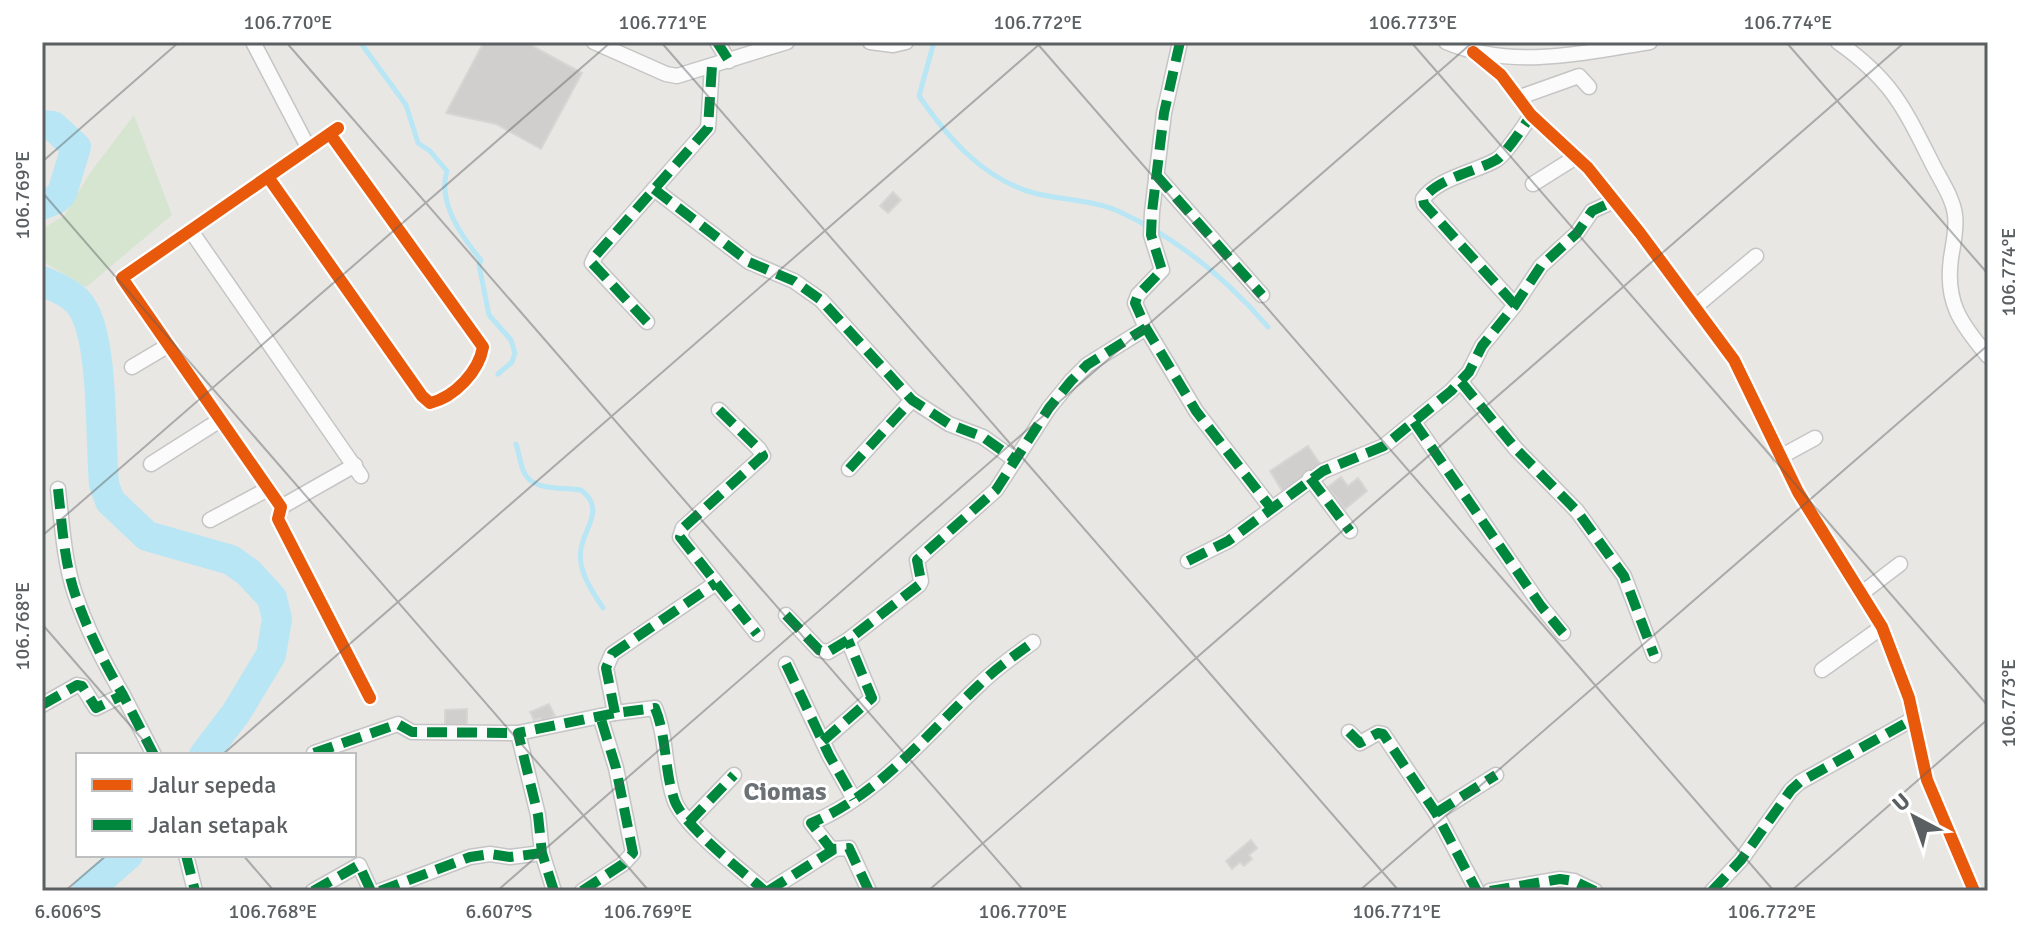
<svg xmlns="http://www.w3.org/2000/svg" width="2030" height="933" viewBox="0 0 2030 933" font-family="Signika,sans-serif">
<rect width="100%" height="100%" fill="#e9e7e4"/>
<polygon fill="#d5e5d0" points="134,115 172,215 86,287 47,264 42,257 42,229 64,216 90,173"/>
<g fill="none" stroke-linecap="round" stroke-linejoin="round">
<g stroke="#b8e6f4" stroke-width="5">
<path d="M360 42 406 105 418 143 430 151 447 171C437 202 462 237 481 260L479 265 489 315 511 340 515 353 512 362 498 374"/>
<path d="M934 42 919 96C948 138 983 179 1034 193 1061 200 1093 200 1118 211 1177 238 1227 279 1268 327"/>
<path d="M516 444C519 453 520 462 523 470 530 492 564 487 581 490 606 509 584 528 581 549 577 570 592 591 603 608"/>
</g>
<g stroke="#b8e6f4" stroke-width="30">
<polyline points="42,125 53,126 76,147 62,193 56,199 42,205"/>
<path d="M42 281C56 287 76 295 83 309 104 344 100 440 104 484L110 501 147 536 231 560 249 573 272 598 277 619 271 655 236 713 204 755"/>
<polyline points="87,891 128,855"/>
</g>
</g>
<g fill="#d1cfce" stroke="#d8d6d3" stroke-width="2">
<polygon points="484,42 525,42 582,73 541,149 496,124 446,113"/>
<polygon points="893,192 901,200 888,213 880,206"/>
<polygon points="1308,446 1322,467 1283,492 1270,471"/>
<polygon points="1341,477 1348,486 1358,478 1367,491 1345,509 1328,487"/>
<polygon points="549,704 555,716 542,722 540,718 534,720 530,712"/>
<polygon points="467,709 467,726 445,727 445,710"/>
<polygon points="1251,840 1257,848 1249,855 1252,859 1244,866 1240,862 1232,869 1226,861"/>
</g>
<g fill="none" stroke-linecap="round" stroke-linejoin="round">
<g stroke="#c5c5c5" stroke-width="17">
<g id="street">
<polyline points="253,42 309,149"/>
<polyline points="594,42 666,74 677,76 787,42"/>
<polyline points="717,42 729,61"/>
<polyline points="870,42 893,45 906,42"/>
<polyline points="1180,42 1164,113 1152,212 1151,235 1162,270 1138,295 1135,303 1146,328 1196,411 1271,508"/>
<path d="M1446 42C1512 70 1582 53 1650 42"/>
<path d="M1838 42C1893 81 1904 108 1933 165 1941 181 1953 198 1955 215 1957 228 1953 245 1951 258 1945 302 1960 323 1988 356"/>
<polyline points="1473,52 1501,75 1531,115 1588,168 1640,233 1734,360 1798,492 1882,627 1909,698 1927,780 1974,891"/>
<polyline points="1520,97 1579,76 1589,87"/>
<polyline points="338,128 122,278 281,507 278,519 370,698"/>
<polyline points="1156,175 1262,295"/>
<path d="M268 177 422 396 430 403C455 397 479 371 483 347L330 134"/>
<polyline points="1533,184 1576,157"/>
<polyline points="654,189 749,262 794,281 821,300 912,400 949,424 983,437 1014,459"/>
<polyline points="191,231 361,476"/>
<path d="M1515 305 1424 204 1423 199C1438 178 1475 172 1496 160 1504 156 1525 125 1531 115"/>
<polyline points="1695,307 1756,256"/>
<polyline points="647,322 592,263 596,255 708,128 712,66"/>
<polyline points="132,367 169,345"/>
<polyline points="1461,382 1516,449 1577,511 1624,576 1654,655"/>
<polyline points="719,410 759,449 763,456 683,528 680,537 757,634"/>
<polyline points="1414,422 1541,606 1563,633"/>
<polyline points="1780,457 1815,438"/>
<polyline points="151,464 220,420"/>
<polyline points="849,469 912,400"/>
<polyline points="1310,478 1350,531"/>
<path d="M58 489C62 524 64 561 75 594 87 629 104 663 123 695"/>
<polyline points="281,507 355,465"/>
<polyline points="210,520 268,489"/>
<polyline points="1188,561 1228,541 1323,471 1384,446 1451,391 1469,372 1482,346 1515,305 1541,266 1577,233 1592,211 1614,201"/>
<polyline points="1862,593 1900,564"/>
<polyline points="786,615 819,650 828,652 848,640 919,585 921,581 917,560 996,490 1049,408 1071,381 1087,365 1146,328"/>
<polyline points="786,664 829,755 854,799"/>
<polyline points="1822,670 1882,627"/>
<polyline points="42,705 77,685 82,686 96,708 123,695 154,755"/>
<polyline points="615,713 606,668 612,654 716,583"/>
<polyline points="1349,732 1360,743 1378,733 1383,734 1436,813 1477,891"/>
<polyline points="823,741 872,698 848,640"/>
<polyline points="314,753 398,724 412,732 518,733"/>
<polyline points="1436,813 1496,775"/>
<polyline points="689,822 734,775"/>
<polyline points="186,855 195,891"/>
<polyline points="313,891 359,865 371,891"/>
<polyline points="380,891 470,857 490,854 510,857 542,853"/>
<path d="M554 891 542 853 538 815 518 733 615 713 655 708C667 737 664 769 674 799 682 825 743 872 765 891"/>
<polyline points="582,891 623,864 633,853 616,768 600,716"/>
<polyline points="768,891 833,850"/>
<path d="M869 891 849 848 831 849 811 823C879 795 927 734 979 685 995 669 1014 656 1033 642"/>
<polyline points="1490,891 1560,879 1574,881 1595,891"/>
<polyline points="1712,891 1741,860 1791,790 1800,782 1913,719"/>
</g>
</g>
<use href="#street" stroke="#fcfbfb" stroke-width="14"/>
<g stroke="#00873e" stroke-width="10" stroke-dasharray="20 10" stroke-linecap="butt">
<polyline points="717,42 729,61"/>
<polyline points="1180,42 1164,113 1152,212 1151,235 1162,270 1138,295 1135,303 1146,328 1196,411 1271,508"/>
<polyline points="1156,175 1262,295"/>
<polyline points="654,189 749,262 794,281 821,300 912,400 949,424 983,437 1014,459"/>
<path d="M1515 305 1424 204 1423 199C1438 178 1475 172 1496 160 1504 156 1525 125 1531 115"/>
<polyline points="647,322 592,263 596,255 708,128 712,66"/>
<polyline points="1461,382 1516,449 1577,511 1624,576 1654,655"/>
<polyline points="719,410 759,449 763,456 683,528 680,537 757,634"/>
<polyline points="1414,422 1541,606 1563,633"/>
<polyline points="849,469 912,400"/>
<polyline points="1310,478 1350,531"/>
<path d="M58 489C62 524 64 561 75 594 87 629 104 663 123 695"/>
<polyline points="1188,561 1228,541 1323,471 1384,446 1451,391 1469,372 1482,346 1515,305 1541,266 1577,233 1592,211 1614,201"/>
<polyline points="786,615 819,650 828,652 848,640 919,585 921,581 917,560 996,490 1049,408 1071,381 1087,365 1146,328"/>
<polyline points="786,664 829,755 854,799"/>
<polyline points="42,705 77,685 82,686 96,708 123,695 154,755"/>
<polyline points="615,713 606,668 612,654 716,583"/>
<polyline points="1349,732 1360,743 1378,733 1383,734 1436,813 1477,891"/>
<polyline points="823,741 872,698 848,640"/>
<polyline points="314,753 398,724 412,732 518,733"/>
<polyline points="1436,813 1496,775"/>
<polyline points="689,822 734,775"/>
<polyline points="186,855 195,891"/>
<polyline points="313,891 359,865 371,891"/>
<polyline points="380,891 470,857 490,854 510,857 542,853"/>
<path d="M554 891 542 853 538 815 518 733 615 713 655 708C667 737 664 769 674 799 682 825 743 872 765 891"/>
<polyline points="582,891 623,864 633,853 616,768 600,716"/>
<polyline points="768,891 833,850"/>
<path d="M869 891 849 848 831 849 811 823C879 795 927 734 979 685 995 669 1014 656 1033 642"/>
<polyline points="1490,891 1560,879 1574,881 1595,891"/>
<polyline points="1712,891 1741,860 1791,790 1800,782 1913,719"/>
</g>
<g stroke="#fff" stroke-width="17">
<g id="cycleway">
<polyline points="1473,52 1501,75 1531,115 1588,168 1640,233 1734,360 1798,492 1882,627 1909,698 1927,780 1974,891"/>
<polyline points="338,128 122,278 281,507 278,519 370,698"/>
<path d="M268 177 422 396 430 403C455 397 479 371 483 347L330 134"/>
</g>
</g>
<use href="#cycleway" stroke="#e8590c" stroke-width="12"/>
</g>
<path fill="none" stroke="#5a5f62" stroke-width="2" stroke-opacity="0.45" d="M286 42 1024 891M661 42 1399 891M1036 42 1774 891M1411 42 1988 706M1786 42 1988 274M42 162 179 42M42 192 649 891M42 536 611 42M42 624 156 755M222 755 1042 42M243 855 274 891M65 891 107 855M497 891 1473 42M928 891 1905 42M1359 891 1988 345M1791 891 1988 719"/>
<g text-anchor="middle" stroke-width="6" stroke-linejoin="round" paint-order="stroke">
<g font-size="26" font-weight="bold" fill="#6b7174" stroke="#fff">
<text x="785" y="800">Ciomas</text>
</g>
</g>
<rect width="2030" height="933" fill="none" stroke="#ffffff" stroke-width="88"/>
<rect x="76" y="753" width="280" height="104" fill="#ffffff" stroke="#bdbfc0" stroke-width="2"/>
<rect x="92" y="779" width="40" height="12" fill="#e8590c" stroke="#bdbfc0" stroke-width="2"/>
<text x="148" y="793" font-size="24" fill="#5a5f62">Jalur sepeda</text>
<rect x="92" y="819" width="40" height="12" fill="#00873e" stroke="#bdbfc0" stroke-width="2"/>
<text x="148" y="833" font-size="24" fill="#5a5f62">Jalan setapak</text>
<g transform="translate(1914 817) rotate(319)" stroke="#ffffff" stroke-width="6" paint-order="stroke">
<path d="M0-6L14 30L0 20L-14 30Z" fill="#5a5f62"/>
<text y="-12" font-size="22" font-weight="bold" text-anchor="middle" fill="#5a5f62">U</text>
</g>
<rect x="44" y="44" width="1942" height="845" fill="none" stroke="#5a5f62" stroke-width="3"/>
<g font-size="20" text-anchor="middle" fill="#5a5f62">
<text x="288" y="29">106.770°E</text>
<text x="663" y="29">106.771°E</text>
<text x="1038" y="29">106.772°E</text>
<text x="1413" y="29">106.773°E</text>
<text x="1788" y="29">106.774°E</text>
<text transform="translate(22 195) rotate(-90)" y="7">106.769°E</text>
<text transform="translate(2008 272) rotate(-90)" y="7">106.774°E</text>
<text transform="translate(22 626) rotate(-90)" y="7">106.768°E</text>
<text transform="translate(2008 703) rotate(-90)" y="7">106.773°E</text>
<text x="68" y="918">6.606°S</text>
<text x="273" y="918">106.768°E</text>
<text x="499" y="918">6.607°S</text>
<text x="648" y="918">106.769°E</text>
<text x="1023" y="918">106.770°E</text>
<text x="1397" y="918">106.771°E</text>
<text x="1772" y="918">106.772°E</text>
</g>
</svg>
